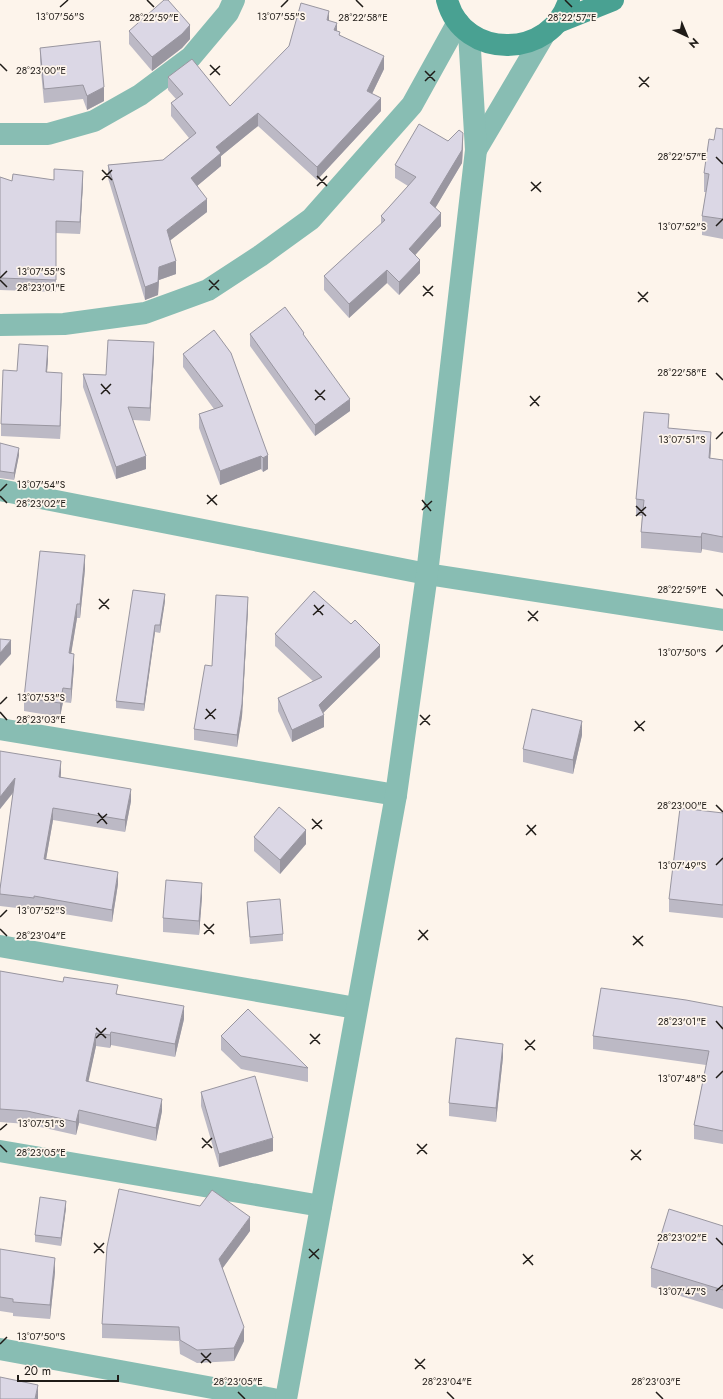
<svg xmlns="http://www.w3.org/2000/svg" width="723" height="1399" viewBox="0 0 723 1399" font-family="Jost,sans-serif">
<rect width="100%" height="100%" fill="#fdf4eb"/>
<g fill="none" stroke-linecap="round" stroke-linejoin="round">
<g stroke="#88bdb3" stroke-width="22">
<polyline points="0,134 48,134 94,121 140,95 191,57 228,13 234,0"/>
<polyline points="476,150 544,35"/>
<polyline points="0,325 64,324 145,313 208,290 260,256 311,219 412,105 458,22"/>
<polyline points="0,490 427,574 723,620"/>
<polyline points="0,729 396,795"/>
<polyline points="0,946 356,1008"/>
<polyline points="0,1151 321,1206"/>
<polyline points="0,1349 273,1399"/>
<polyline points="286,1399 396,795 427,574 476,150 469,33"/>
</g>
<g stroke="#49a192" stroke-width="22">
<path d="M447 0C463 61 552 59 569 0"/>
<polyline points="558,22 613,0"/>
</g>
</g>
<g fill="#bcb9c5">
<polygon points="329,21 340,35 384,69 372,94 381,111 317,180 258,126 221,156 221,166 197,186 207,212 170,240 176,274 159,280 158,295 145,300 108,178 108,165 163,160 189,138 171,116 171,103 176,99 168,90 168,77 230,106"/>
<polygon points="129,31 190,39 182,48 152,71 129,44"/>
<polygon points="40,48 104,101 87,110 83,99 44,103 40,61"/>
<polygon points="723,129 723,239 702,235 702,216 706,192 704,192 704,173"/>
<polygon points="463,146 462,163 435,208 441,226 415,255 420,273 399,295 387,283 349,318 324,290 324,276 381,224 381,216 408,186 395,178 395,165"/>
<polygon points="0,177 12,181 54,180 83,183 80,234 56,233 56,292 0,290"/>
<polygon points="214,330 268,469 263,472 261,469 220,485 199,428 199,414 214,409 183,367 183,354"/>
<polygon points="250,334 304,336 350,411 315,436 250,346"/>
<polygon points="154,355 150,421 133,420 146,469 116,479 83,387 83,374 106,375"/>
<polygon points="48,359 47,372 62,386 60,439 1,436 1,424 17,371"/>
<polygon points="669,428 711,448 710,458 723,460 723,553 702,549 701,553 641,548 641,532 642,516 636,515 636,499"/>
<polygon points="0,443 19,455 14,480 0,478"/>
<polygon points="85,569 80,618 77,618 71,653 74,667 71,703 63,702 60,717 24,711 24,698"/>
<polygon points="165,601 160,633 155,632 144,711 116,708 116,701"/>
<polygon points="248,609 242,716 237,747 194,740 194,729"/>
<polygon points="275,634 380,657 323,713 324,727 292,742 278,711 278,698 314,682 275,646"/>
<polygon points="582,735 573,774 523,762 523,749"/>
<polygon points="0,751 61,773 61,777 131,801 125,832 53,820 46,859 118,884 112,922 34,909 34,910 0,906 0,889 13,793 0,809"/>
<polygon points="723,813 723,918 669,912 669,899"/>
<polygon points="254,837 306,844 280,874 254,851"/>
<polygon points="202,897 199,935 163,932 163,918"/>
<polygon points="247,902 283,934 283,941 250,944 247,910"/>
<polygon points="0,971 118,994 184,1019 175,1057 111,1045 110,1048 96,1046 88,1081 162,1111 156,1141 79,1123 76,1135 27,1124 0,1122"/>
<polygon points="723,1007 723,1144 694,1139 694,1125 706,1065 593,1049 593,1036"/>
<polygon points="221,1036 308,1068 308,1082 241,1069 221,1050"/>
<polygon points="503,1057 496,1122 449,1116 449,1103"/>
<polygon points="201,1092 273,1151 219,1167 201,1106"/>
<polygon points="66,1208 61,1246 35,1242 35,1235"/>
<polygon points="723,1226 723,1309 651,1287 651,1268"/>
<polygon points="250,1231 222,1269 244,1341 234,1361 197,1363 180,1354 179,1341 102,1338 102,1324"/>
<polygon points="0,1249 55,1272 50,1319 13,1316 13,1313 0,1311"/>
</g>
<g fill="#9996a0">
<polygon points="329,11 329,24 327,20"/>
<polygon points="337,23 337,36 334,30"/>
<polygon points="190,25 190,39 182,48 152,71 152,57"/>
<polygon points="384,56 384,69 367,104 367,91"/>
<polygon points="104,87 104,101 87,110 87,96"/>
<polygon points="381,98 381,111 317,180 317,167"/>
<polygon points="258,113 258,126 221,156 221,166 191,191 191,178 216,147"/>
<polygon points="463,133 463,146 462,163 430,217 430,203"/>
<polygon points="83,171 83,183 80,234 80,222"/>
<polygon points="207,199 207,212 167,243 167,230"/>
<polygon points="441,213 441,226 409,262 409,249"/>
<polygon points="420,260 420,273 399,295 399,282"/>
<polygon points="176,261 176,274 159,280 158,295 145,300 145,287 159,267"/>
<polygon points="387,270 387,283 349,318 349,304"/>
<polygon points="154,342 154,355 150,421 150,408"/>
<polygon points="48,346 48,359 46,385 46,372"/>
<polygon points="62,373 62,386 60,439 60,426"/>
<polygon points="350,399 350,411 315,436 315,425"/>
<polygon points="711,432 711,448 709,474 709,458"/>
<polygon points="19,448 19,455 14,480 14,473"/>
<polygon points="268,455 268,469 263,472 263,458"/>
<polygon points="146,456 146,469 116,479 116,467"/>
<polygon points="261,456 261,469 220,485 220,471"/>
<polygon points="702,533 702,549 701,553 701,537"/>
<polygon points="85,555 85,569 80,618 80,604"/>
<polygon points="165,594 165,601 160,633 160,625"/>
<polygon points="248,597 248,609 242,716 237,747 237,735"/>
<polygon points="77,604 77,618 69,667 69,653"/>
<polygon points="155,625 155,632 144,711 144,704"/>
<polygon points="11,640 11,654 0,666 0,653"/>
<polygon points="380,645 380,657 319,717 324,715 324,727 292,742 292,730 319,705"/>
<polygon points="74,654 74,667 71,703 71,689"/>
<polygon points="63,688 63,702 60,717 60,703"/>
<polygon points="582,721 582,735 573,774 573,760"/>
<polygon points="61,761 61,773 59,789 59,777"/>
<polygon points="15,778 15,790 0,809 0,797"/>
<polygon points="131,789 131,801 125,832 125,820"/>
<polygon points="53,808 53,820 44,871 44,859"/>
<polygon points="306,830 306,844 280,874 280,860"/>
<polygon points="118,872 118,884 112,922 112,910"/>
<polygon points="202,883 202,897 199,935 199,921"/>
<polygon points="184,1006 184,1019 175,1057 175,1044"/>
<polygon points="111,1032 111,1045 110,1048 110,1035"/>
<polygon points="96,1033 96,1046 86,1093 86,1081"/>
<polygon points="503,1044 503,1057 496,1122 496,1108"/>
<polygon points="162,1099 162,1111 156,1141 156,1128"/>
<polygon points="79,1110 79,1123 76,1135 76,1122"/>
<polygon points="273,1138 273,1151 219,1167 219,1154"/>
<polygon points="66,1201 66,1208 61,1246 61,1238"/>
<polygon points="250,1217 250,1231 219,1273 219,1259"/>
<polygon points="55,1258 55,1272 50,1319 50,1305"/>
<polygon points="244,1327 244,1341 234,1361 234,1348"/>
<polygon points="38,1385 38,1399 35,1399"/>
</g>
<g fill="#dbd7e5" stroke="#9996a0">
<polygon points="164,0 168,0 190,25 182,34 152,57 129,31"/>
<polygon points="301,3 329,11 327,20 337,23 334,30 340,32 339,35 384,56 367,91 381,98 317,167 258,113 216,147 221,153 191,178 207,199 167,230 176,261 159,267 158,282 145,287 108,165 163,160 196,133 171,103 183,94 168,77 192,59 230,106 289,46"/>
<polygon points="100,41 104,87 87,96 83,85 44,89 40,48"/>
<polygon points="419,124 448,141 459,130 463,133 462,150 430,203 441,213 409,249 420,260 399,282 387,270 349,304 324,276 385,220 381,216 416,177 395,165"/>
<polygon points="716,128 723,129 723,219 702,216 709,174 704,173 709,139 714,140"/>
<polygon points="54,169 83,171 80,222 56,221 56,280 0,278 0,177 12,181 13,174 54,180"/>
<polygon points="285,307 304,333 303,334 350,399 315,425 250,334"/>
<polygon points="214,330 231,353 268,455 263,458 261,456 220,471 199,414 223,406 183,354"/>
<polygon points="108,340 154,342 150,408 128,407 146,456 116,467 83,374 106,375"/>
<polygon points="19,344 48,346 46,372 62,373 60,426 1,424 3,370 17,371"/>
<polygon points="644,412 669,414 668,428 711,432 709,458 723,460 723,537 702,533 701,537 641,532 644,500 636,499"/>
<polygon points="0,443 19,448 14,473 0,471"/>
<polygon points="40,551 85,555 80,604 77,604 69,653 74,654 71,689 63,688 60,703 24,698"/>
<polygon points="133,590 165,594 160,625 155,625 144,704 116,701"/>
<polygon points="314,591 351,624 355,620 380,645 319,705 324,715 292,730 278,698 322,677 275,634"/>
<polygon points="216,595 248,597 242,704 237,735 194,729 205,665 212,666"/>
<polygon points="0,639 11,640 0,653"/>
<polygon points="532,709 582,721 573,760 523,749"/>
<polygon points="0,751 61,761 59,777 131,789 125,820 53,808 44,859 118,872 112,910 34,896 34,898 0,894 0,889 15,778 0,797"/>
<polygon points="279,807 306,830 280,860 254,837"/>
<polygon points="680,808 723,813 723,905 669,899"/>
<polygon points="166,880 202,883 199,921 163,918"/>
<polygon points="280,899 283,934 250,937 247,902"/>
<polygon points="0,971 63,982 64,977 118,985 116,994 184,1006 175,1044 111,1032 110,1035 96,1033 86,1081 162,1099 156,1128 79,1110 76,1122 27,1111 0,1109"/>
<polygon points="601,988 686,1000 723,1007 723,1131 694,1125 709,1051 593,1036"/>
<polygon points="248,1009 308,1068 241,1056 221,1036"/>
<polygon points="456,1038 503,1044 496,1108 449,1103"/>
<polygon points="255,1076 273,1138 219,1154 201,1092"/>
<polygon points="119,1189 200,1206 212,1190 250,1217 219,1259 244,1327 234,1348 197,1350 180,1340 179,1327 102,1324 107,1247"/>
<polygon points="40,1197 66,1201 61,1238 35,1235"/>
<polygon points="669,1209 723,1226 723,1290 651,1268"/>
<polygon points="0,1249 55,1258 50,1305 13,1302 13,1299 0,1297"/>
<polygon points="0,1377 38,1385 35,1399 0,1399"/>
</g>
<path fill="none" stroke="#1f1b17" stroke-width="1.5" d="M147 0 154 7M356 0 363 7M565 0 572 7M60 7 68 0M281 7 288 0M0 64 7 71M210 65 220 75M425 71 435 81M210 75 220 66M639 77 649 87M425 81 435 71M639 87 649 77M716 157 723 164M102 170 112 180M317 176 327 186M102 180 112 170M531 182 541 192M317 186 327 176M531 191 541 182M716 226 723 219M0 278 7 271M0 280 7 287M209 280 219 290M423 286 433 296M209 290 219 280M638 292 648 302M423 296 433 286M638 302 648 292M716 373 723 380M101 384 110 394M315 390 325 400M101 394 111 384M530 396 539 406M315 400 325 390M530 406 540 396M716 439 723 432M0 491 7 484M207 495 217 505M0 496 7 503M422 500 431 511M207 504 217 495M636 506 646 516M422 510 432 501M636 516 646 507M716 589 723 596M99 599 109 609M314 605 323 615M99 609 109 599M528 611 538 621M313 615 324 605M528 621 538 611M716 652 723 645M0 704 7 697M206 709 215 719M0 712 7 720M420 715 430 725M205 719 216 709M635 721 644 731M420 725 430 715M634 731 645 721M716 805 723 812M98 813 107 824M312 819 322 829M97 823 107 814M527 825 536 835M312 829 322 820M526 835 536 825M716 865 723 858M0 917 7 910M204 924 214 934M0 929 7 936M419 930 428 940M204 934 214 924M633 936 643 946M418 940 428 930M633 945 643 936M716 1021 723 1029M96 1028 106 1038M310 1034 320 1044M96 1038 106 1028M525 1040 535 1050M310 1044 320 1034M525 1050 535 1040M716 1078 723 1071M0 1130 7 1124M202 1138 212 1148M417 1144 427 1154M0 1145 7 1152M202 1148 212 1138M631 1150 641 1160M417 1154 427 1144M631 1160 641 1150M716 1238 723 1245M94 1243 104 1253M309 1249 319 1259M94 1253 104 1243M523 1254 533 1265M309 1258 319 1249M523 1264 533 1255M716 1291 723 1285M0 1344 7 1337M201 1353 211 1363M415 1359 425 1369M201 1363 211 1353M415 1369 425 1359M238 1392 245 1399M447 1392 454 1399M656 1392 663 1399"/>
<g font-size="10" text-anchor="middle" fill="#1f1b17" stroke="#fdf4eb" stroke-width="3.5" stroke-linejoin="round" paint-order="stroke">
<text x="60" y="20">13°07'56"S</text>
<text x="281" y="20">13°07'55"S</text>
<text x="154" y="21">28°22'59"E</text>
<text x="363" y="21">28°22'58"E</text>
<text x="572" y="21">28°22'57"E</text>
<text x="41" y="74">28°23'00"E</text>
<text x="682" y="160">28°22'57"E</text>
<text x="682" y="230">13°07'52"S</text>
<text x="41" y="275">13°07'55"S</text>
<text x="41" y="291">28°23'01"E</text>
<text x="682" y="376">28°22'58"E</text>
<text x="682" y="443">13°07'51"S</text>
<text x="41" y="488">13°07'54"S</text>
<text x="41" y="507">28°23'02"E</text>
<text x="682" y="593">28°22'59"E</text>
<text x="682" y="656">13°07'50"S</text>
<text x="41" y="701">13°07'53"S</text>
<text x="41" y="723">28°23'03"E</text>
<text x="682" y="809">28°23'00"E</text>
<text x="682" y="869">13°07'49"S</text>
<text x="41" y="914">13°07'52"S</text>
<text x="41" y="939">28°23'04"E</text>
<text x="682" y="1025">28°23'01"E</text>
<text x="682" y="1082">13°07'48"S</text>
<text x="41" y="1127">13°07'51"S</text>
<text x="41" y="1156">28°23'05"E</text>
<text x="682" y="1241">28°23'02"E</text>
<text x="682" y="1295">13°07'47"S</text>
<text x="41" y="1340">13°07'50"S</text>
<text x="238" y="1385">28°23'05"E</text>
<text x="447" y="1385">28°23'04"E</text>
<text x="656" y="1385">28°23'03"E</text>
</g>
<g transform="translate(687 36) rotate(136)" stroke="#fdf4eb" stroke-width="3" paint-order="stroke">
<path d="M0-3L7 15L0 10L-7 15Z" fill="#1f1b17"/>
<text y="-6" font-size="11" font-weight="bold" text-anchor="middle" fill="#1f1b17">N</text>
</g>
<path d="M18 1375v6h100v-6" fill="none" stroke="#1f1b17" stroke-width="2"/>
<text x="24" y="1375" font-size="12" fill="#1f1b17" stroke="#fdf4eb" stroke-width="3" paint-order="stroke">20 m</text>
</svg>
